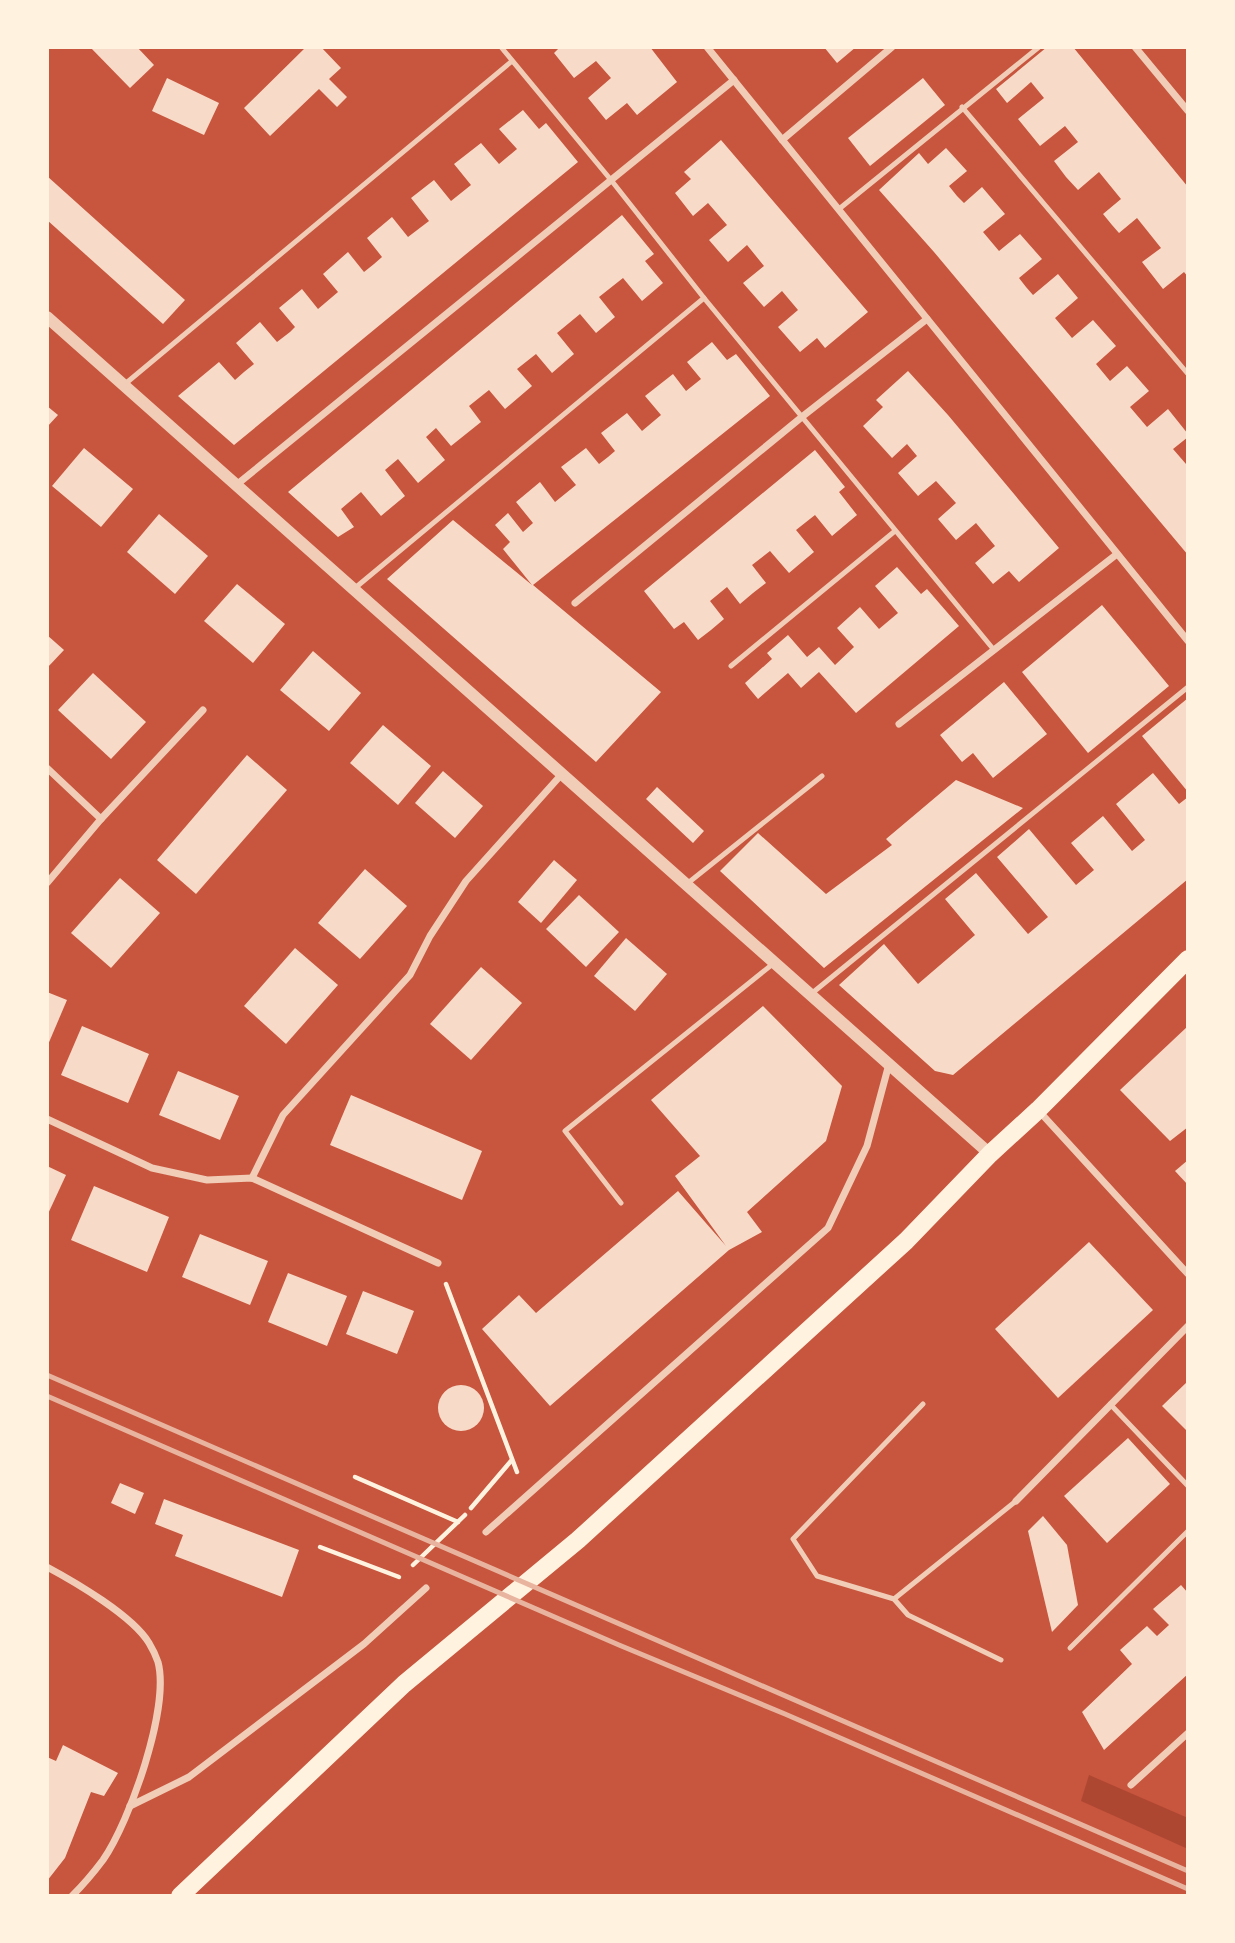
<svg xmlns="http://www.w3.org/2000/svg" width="1235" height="1943" viewBox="0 0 1235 1943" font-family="'Playfair Display',serif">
<rect width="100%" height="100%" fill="#c8553d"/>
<polygon fill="#ae4732" points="1089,1775 1188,1818 1188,1849 1081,1801"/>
<g fill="#f7dbc8">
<polygon points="90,47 137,47 154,65 130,88"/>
<polygon points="306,47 321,47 341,68 329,79 347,97 337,107 319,89 270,136 244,108"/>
<polygon points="560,47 650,47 677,82 637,115 627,103 606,120 588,98 611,78 596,61 574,78 554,53"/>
<polygon points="824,47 856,47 837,63"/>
<polygon points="1047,47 1073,47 1188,187 1188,277 1184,272 1163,289 1142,262 1161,248 1137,218 1119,233 1112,225 1103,214 1121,199 1099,172 1078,190 1066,177 1054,161 1078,142 1065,126 1040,146 1018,119 1044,98 1031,82 1007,103 996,89"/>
<polygon points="167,78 219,103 204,135 152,111"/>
<polygon points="923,78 945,105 870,166 848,138"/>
<polygon points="523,110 539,129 546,123 578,162 234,445 178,396 219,362 235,380 244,372 254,364 236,343 260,322 277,342 290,332 295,327 279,308 302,289 318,309 338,292 323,274 348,252 364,272 374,264 382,257 367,238 392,217 408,237 429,221 411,198 434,180 451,201 471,185 454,164 481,143 499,164 517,149 499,129"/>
<polygon points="721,140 868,312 825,348 817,338 800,352 778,327 798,310 782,291 764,307 743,283 764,266 747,245 728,262 709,240 727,225 708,203 693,216 675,193 691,179 684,172"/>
<polygon points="946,148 967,171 949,186 957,196 964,203 982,187 1005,214 983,232 999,251 1020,234 1042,259 1019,278 1026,287 1033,295 1058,274 1078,298 1055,318 1072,338 1093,320 1116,346 1096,364 1110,381 1127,366 1149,391 1130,407 1147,427 1168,409 1188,434 1188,437 1173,449 1186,464 1188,462 1188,555 934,252 879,190 919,153 928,164"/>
<polygon points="47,176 185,300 163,324 47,220"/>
<polygon points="622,215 654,254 645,261 663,283 642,301 623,278 599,297 615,317 596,333 580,314 557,333 574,354 552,373 536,354 517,369 532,386 505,409 489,390 469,406 481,422 451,446 436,428 426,437 445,460 418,483 398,459 385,470 405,496 381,516 361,492 341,509 354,527 338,537 288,492"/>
<polygon points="712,342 727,360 736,354 770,396 533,585 661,692 596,762 387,579 453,520 532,585 503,549 510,542 495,525 508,513 523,532 533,523 516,502 540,482 555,502 576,485 561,467 586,448 599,464 608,457 615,451 601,433 627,413 642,431 661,415 645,396 673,374 686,391 701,379 687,362"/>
<polygon points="908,371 948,415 1059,548 1019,582 1009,571 993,584 975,563 995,546 976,523 956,540 938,519 956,503 936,481 918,496 898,473 917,456 907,444 892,458 863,426 883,407 876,400"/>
<polygon points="47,406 58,415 47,427"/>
<polygon points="84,448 133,489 101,527 52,486"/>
<polygon points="815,450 845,487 839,492 857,515 832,536 815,515 796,530 814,552 802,562 789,573 770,551 752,565 766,583 753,593 740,604 727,587 710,601 724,619 711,630 698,640 684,622 674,629 644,591"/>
<polygon points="159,514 208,556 175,594 127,552"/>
<polygon points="897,567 921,594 927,589 959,626 856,713 819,672 801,688 788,673 758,699 748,687 745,683 772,659 767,653 788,635 807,657 819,647 835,665 854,647 837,628 860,607 879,629 898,613 875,586"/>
<polygon points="237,584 285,624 253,663 204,621"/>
<polygon points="1102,605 1169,686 1088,753 1022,672"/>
<polygon points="47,635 64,650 47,668"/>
<polygon points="313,651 361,693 329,731 280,690"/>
<polygon points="93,673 146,722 111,759 58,710"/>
<polygon points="1004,682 1047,734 993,778 973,753 962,762 940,735"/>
<polygon points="1188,698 1188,792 1142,736"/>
<polygon points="383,725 431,766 398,805 350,763"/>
<polygon points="247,755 287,790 196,894 157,860"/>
<polygon points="443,771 483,806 455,838 415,803"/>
<polygon points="1153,773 1179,804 1188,797 1188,879 953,1075 935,1071 839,985 884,944 918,984 975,935 945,899 976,873 1028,934 1048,917 997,857 1029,829 1076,885 1094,870 1071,843 1103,816 1132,851 1145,840 1116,804"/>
<polygon points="956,780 1023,808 824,968 720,871 758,833 826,894 892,845 886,839"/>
<polygon points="657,787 704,831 693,843 646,799"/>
<polygon points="554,860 577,880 541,923 518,902"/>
<polygon points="365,869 407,906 360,959 318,923"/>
<polygon points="120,878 160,913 111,968 71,933"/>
<polygon points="579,895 619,932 586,967 546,929"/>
<polygon points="626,938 667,974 635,1011 594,976"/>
<polygon points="295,948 338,985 286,1044 244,1006"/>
<polygon points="481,967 522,1003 471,1060 430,1024"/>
<polygon points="47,992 67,1000 47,1047"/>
<polygon points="763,1006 842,1086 826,1141 747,1212 762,1232 729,1250 550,1406 482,1329 519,1295 536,1313 678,1191 726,1246 675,1176 700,1156 651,1100"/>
<polygon points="82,1026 149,1054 128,1103 61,1075"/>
<polygon points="1188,1026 1188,1127 1170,1141 1120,1090"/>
<polygon points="178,1071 239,1096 220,1140 159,1115"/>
<polygon points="351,1095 482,1151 462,1200 330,1145"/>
<polygon points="1188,1160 1188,1185 1175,1171"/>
<polygon points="47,1166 66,1175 47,1216"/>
<polygon points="94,1186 169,1217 147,1272 71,1240"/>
<polygon points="200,1234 268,1261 250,1305 182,1277"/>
<polygon points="1089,1242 1153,1310 1058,1398 995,1329"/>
<polygon points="288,1273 347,1296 327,1346 268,1322"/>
<polygon points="363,1291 414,1311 397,1354 346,1334"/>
<polygon points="1188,1381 1188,1432 1162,1406"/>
<circle cx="461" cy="1408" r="23"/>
<polygon points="1128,1438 1170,1484 1107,1543 1064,1496"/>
<polygon points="120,1483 144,1493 135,1514 111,1503"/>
<polygon points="164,1499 299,1550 282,1597 175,1556 183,1535 155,1524"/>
<polygon points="1043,1516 1067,1545 1078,1605 1052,1632 1028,1531"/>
<polygon points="1181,1585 1188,1593 1188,1674 1104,1750 1082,1712 1132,1664 1120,1650 1147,1626 1157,1636 1169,1625 1153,1609"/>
<polygon points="63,1745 118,1773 104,1796 91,1792 65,1858 47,1881 47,1757 56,1761"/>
</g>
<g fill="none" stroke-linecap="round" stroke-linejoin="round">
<g stroke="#fff3e0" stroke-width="4.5">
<polyline points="446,1284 517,1472"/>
<polyline points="355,1477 458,1522"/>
<polyline points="471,1508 511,1461"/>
<polyline points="320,1547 399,1577"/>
<polyline points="413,1565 465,1515"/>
</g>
<g stroke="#f1ccb7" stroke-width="5">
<polyline points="962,107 1188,374"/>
<polyline points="839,209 1039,47"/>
<polyline points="704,298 994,650"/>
<polyline points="125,384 512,61"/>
<polyline points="355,588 704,298 611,180 501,47"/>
<polyline points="731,666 895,531"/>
<polyline points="688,883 822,776"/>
<polyline points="811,994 1188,687"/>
<polyline points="621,1203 565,1131 774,963"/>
<polyline points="923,1404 793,1539 817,1576 894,1599 908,1615 1001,1660"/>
<polyline points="1110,1404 1188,1486"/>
<polyline points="894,1599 1016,1501"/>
<polyline points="1070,1648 1188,1531"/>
</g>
<g stroke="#f1ccb7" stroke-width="7">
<polyline points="707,47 1188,641"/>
<polyline points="1135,47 1188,111"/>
<polyline points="782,140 892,47"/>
<polyline points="235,486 734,80"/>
<polyline points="575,603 803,416 927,319"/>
<polyline points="899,724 1117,554"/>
<polyline points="47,768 101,819"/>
<polyline points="47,883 101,819 203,710"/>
<polyline points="1038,1110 1188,1274"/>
<polyline points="47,1119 152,1168 207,1180 252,1178 438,1263"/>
<polyline points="252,1178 283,1115 410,975 430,936 466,881 561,775"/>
<polyline points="1016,1501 1188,1326"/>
<polyline points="486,1532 828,1228 867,1146 889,1064"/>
<path d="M47 1567C75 1582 133 1616 149 1643 152 1648 156 1656 158 1662 170 1708 130 1821 103 1860 94 1872 83 1885 72 1896"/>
<polyline points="1131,1785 1188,1733"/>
<polyline points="130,1806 189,1777 364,1644 426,1588"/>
</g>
<polyline stroke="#f1ccb7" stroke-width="12" points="47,317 990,1154"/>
<polyline stroke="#fff3e0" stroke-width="18" points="180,1896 404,1684 578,1540 906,1241 990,1154 1038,1110 1188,959"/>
<g stroke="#e9b49f" stroke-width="5">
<polyline points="47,1375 1188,1871"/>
<polyline points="47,1396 619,1645 785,1714 1188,1889"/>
</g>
</g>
<rect width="1235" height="1943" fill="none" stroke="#fff3e0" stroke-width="98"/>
</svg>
